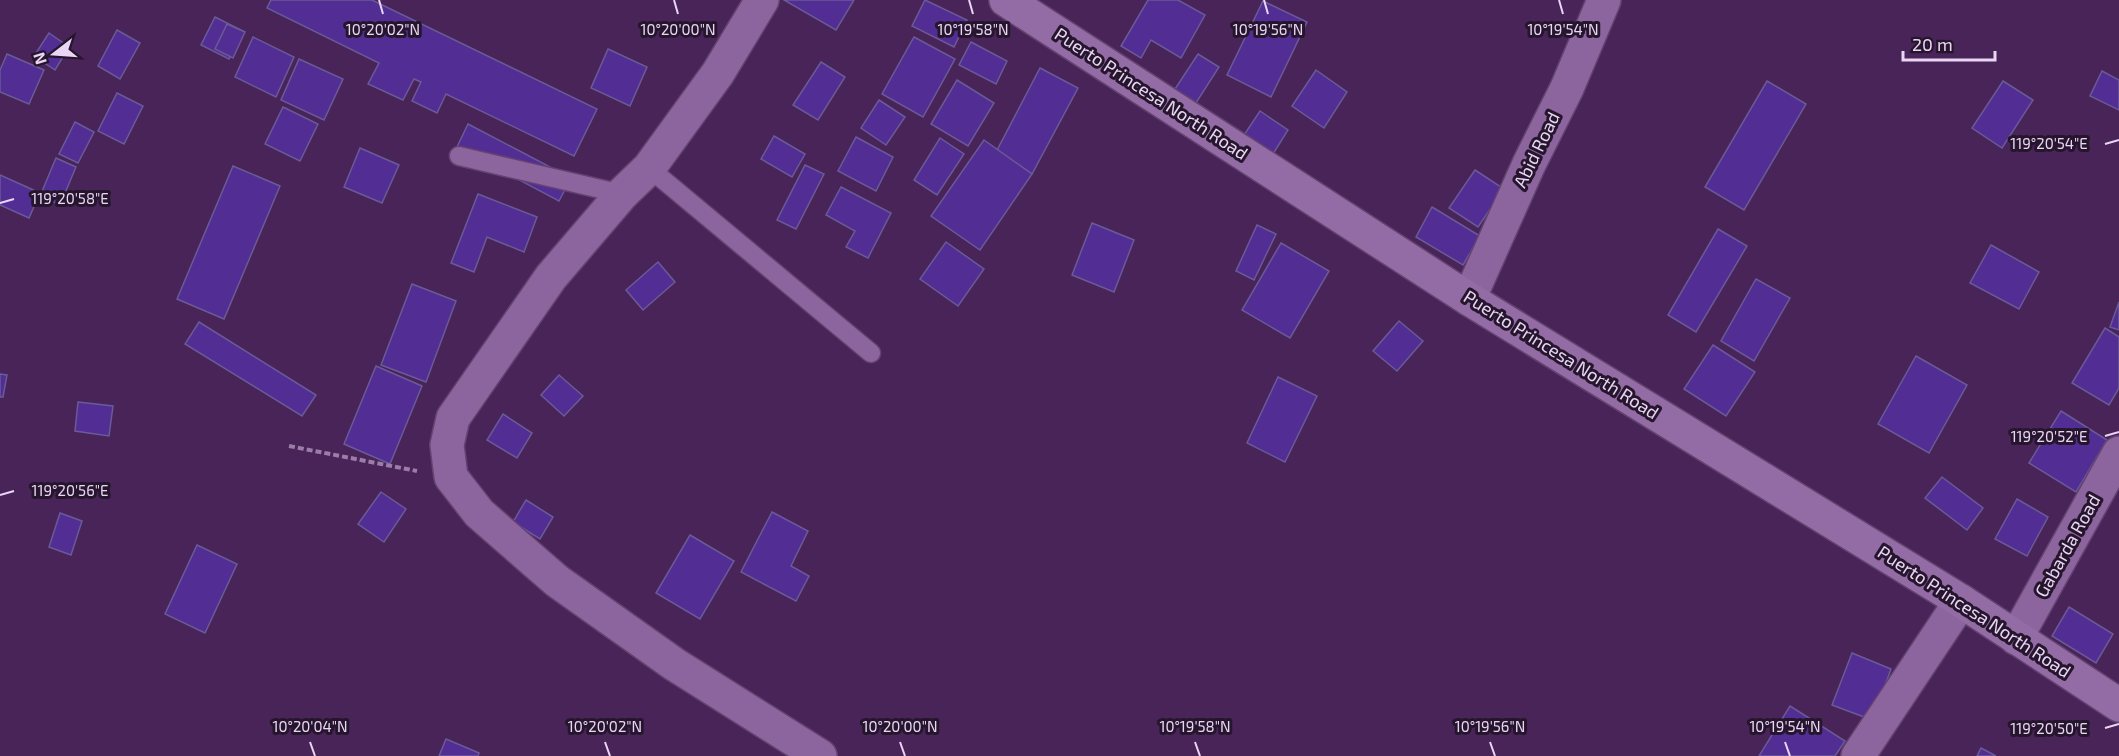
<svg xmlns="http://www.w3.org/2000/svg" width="2119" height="756" viewBox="0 0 2119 756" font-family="'Exo 2',sans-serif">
<rect width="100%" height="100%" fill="#492458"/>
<g fill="#522d94" stroke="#6a5a97" stroke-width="1.5">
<polygon points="271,0 372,0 597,109 574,156 446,94 437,113 412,101 421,82 414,79 403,100 368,84 379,63 267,8"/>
<polygon points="784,0 854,0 836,30"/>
<polygon points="925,0 967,20 954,47 912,26"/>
<polygon points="1148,0 1178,0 1205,15 1181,58 1151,40 1141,58 1121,46"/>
<polygon points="1263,1 1307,22 1271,97 1227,75"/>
<polygon points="215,17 243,31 229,59 201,45"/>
<polygon points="227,24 245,32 233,58 215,49"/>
<polygon points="117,30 140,43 120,79 98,66"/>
<polygon points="49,33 69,47 55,70 34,56"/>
<polygon points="253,37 294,57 276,97 235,77"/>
<polygon points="914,37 955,59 923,117 882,94"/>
<polygon points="971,42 1007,61 996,84 959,65"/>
<polygon points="608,49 647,67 630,106 591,88"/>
<polygon points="7,54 44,70 29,104 0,92 0,70"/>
<polygon points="1198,54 1219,67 1194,106 1173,92"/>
<polygon points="299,59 343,79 324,120 281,100"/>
<polygon points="821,62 845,77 818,120 793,105"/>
<polygon points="1040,68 1078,88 1032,174 995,154"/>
<polygon points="1316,70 1347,92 1324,128 1292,106"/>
<polygon points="2102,71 2119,80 2119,110 2090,96"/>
<polygon points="957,80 994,103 968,146 931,124"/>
<polygon points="1767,81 1806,104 1744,210 1705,187"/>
<polygon points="2003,81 2033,100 2002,148 1972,128"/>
<polygon points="117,93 143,106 124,144 98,131"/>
<polygon points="879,100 905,117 886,145 861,128"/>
<polygon points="283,107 318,124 300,161 265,144"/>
<polygon points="1260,111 1288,130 1273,154 1244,135"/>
<polygon points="75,122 94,132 78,163 59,154"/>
<polygon points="468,124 571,178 559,201 457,147"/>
<polygon points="774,136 805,154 792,177 761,159"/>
<polygon points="856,137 893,157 876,191 838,171"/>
<polygon points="940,138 964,154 937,195 914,180"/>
<polygon points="984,140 1032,174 980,250 931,216"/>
<polygon points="360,148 399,165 382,203 344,187"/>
<polygon points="56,158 76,167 60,205 40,196"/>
<polygon points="805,165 824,174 796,229 777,220"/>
<polygon points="233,166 280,186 224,319 177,299"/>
<polygon points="1475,170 1504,189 1478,227 1449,208"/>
<polygon points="0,175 40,193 29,218 0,205"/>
<polygon points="841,187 891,213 868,258 846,247 855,231 826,215"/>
<polygon points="478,194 537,217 524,252 487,237 474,272 451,263"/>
<polygon points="1432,207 1480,236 1463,265 1416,237"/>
<polygon points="1092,223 1134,240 1114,292 1072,275"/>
<polygon points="1257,225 1276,234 1254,280 1236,271"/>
<polygon points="1718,229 1747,246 1696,332 1668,315"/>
<polygon points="946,242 984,269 958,306 920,279"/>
<polygon points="1281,243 1329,271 1290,338 1242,310"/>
<polygon points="1991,245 2039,272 2019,309 1970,283"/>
<polygon points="658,262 675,282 643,310 626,290"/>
<polygon points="1756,279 1790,298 1754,361 1721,341"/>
<polygon points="412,284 456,301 426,382 381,365"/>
<polygon points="2119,302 2119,330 2110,327"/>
<polygon points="1399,321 1423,341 1397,371 1373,351"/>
<polygon points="199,322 316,395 302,416 185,344"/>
<polygon points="2105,328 2119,337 2119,388 2109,405 2072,383"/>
<polygon points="1713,345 1755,372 1726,416 1684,389"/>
<polygon points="1916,356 1967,385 1929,453 1878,424"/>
<polygon points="376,366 422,386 390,464 344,444"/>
<polygon points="0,374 7,375 3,397 0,397"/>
<polygon points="559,375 583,396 564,416 541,395"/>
<polygon points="1278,377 1317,396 1285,462 1247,443"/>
<polygon points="78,402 113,406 109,436 75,431"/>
<polygon points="2061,411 2107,440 2076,492 2029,463"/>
<polygon points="503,414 532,433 517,458 487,440"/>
<polygon points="1942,477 1983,508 1967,530 1925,498"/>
<polygon points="381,492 406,509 384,542 358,524"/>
<polygon points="2017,499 2048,517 2027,556 1995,539"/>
<polygon points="526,500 553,517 540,539 513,522"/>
<polygon points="772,512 808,531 791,566 809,576 796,601 741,572"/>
<polygon points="60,513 82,521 71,555 49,547"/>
<polygon points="690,535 734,561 700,619 656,593"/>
<polygon points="197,545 237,564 205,633 165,614"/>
<polygon points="2069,607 2113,634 2096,663 2052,636"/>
<polygon points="1852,653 1891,669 1872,720 1832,705"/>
<polygon points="1790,706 1845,741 1835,756 1759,756"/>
<polygon points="446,739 479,753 478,756 439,756"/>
<polygon points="1981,748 1996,756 1977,756"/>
</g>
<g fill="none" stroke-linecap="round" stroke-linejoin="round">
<g stroke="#634270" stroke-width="21">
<g id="lane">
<polyline points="459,156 622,194"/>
<polyline points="649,168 871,353"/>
</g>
</g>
<g stroke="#634270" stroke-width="36">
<g id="street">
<polyline points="762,0 718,73 649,168 622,194 551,277 453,418 447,445 451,477 479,513 557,581 674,664 820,756"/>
<polyline points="1469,299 1529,164 1567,88 1604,0"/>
<polyline points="2016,638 2119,453"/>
<polyline points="1858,756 1961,601"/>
</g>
</g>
<g stroke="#634270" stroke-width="36">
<polyline id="primary" points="1006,0 1469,299 1961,601 2119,705"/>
</g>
<polyline stroke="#9b7ea7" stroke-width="4" stroke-dasharray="6 3" stroke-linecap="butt" points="289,446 417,471"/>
<use href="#lane" stroke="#8c659e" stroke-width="18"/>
<use href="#street" stroke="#8c659e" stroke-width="33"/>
<use href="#primary" stroke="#936ca5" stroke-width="33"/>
</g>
<path fill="none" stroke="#ead5f4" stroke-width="2" d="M379 0 383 14M674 0 678 14M969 0 973 14M1264 0 1268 14M1559 0 1563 14M2105 144 2119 140M0 203 14 199M2105 436 2119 432M0 495 14 491M2105 728 2119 724M310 742 315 756M605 742 610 756M900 742 905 756M1195 742 1200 756M1490 742 1495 756M1785 742 1790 756"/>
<g text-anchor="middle" stroke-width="6" stroke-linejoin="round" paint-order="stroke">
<g font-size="18" fill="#ead5f4" stroke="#26162d">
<text transform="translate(1151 94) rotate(33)" y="6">Puerto Princesa North Road</text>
<text transform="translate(1537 150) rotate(-64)" y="6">Abid Road</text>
<text transform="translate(1561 355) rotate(32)" y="6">Puerto Princesa North Road</text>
<text transform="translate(2068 546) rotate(-61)" y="6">Gabarda Road</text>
<text transform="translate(1974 612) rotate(33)" y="6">Puerto Princesa North Road</text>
</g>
</g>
<g font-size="15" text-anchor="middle" fill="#ead5f4" stroke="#26162d" stroke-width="6" stroke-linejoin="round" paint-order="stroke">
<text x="383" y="35">10°20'02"N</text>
<text x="678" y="35">10°20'00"N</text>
<text x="973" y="35">10°19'58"N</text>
<text x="1268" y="35">10°19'56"N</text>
<text x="1563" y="35">10°19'54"N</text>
<text x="2049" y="149">119°20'54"E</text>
<text x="70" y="204">119°20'58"E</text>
<text x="2049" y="442">119°20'52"E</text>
<text x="70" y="496">119°20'56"E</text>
<text x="310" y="732">10°20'04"N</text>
<text x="605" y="732">10°20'02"N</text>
<text x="900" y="732">10°20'00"N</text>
<text x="1195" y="732">10°19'58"N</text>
<text x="1490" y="732">10°19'56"N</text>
<text x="1785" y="732">10°19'54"N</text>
<text x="2049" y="734">119°20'50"E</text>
</g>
<g transform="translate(54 54) rotate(253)" stroke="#26162d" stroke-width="4.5" paint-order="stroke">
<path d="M0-4.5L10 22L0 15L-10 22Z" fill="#ead5f4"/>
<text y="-9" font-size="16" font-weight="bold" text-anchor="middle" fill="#ead5f4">N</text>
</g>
<path d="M1903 51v9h92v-9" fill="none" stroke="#ead5f4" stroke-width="3"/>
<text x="1912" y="51" font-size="18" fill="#ead5f4" stroke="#26162d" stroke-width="4.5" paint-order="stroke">20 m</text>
</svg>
